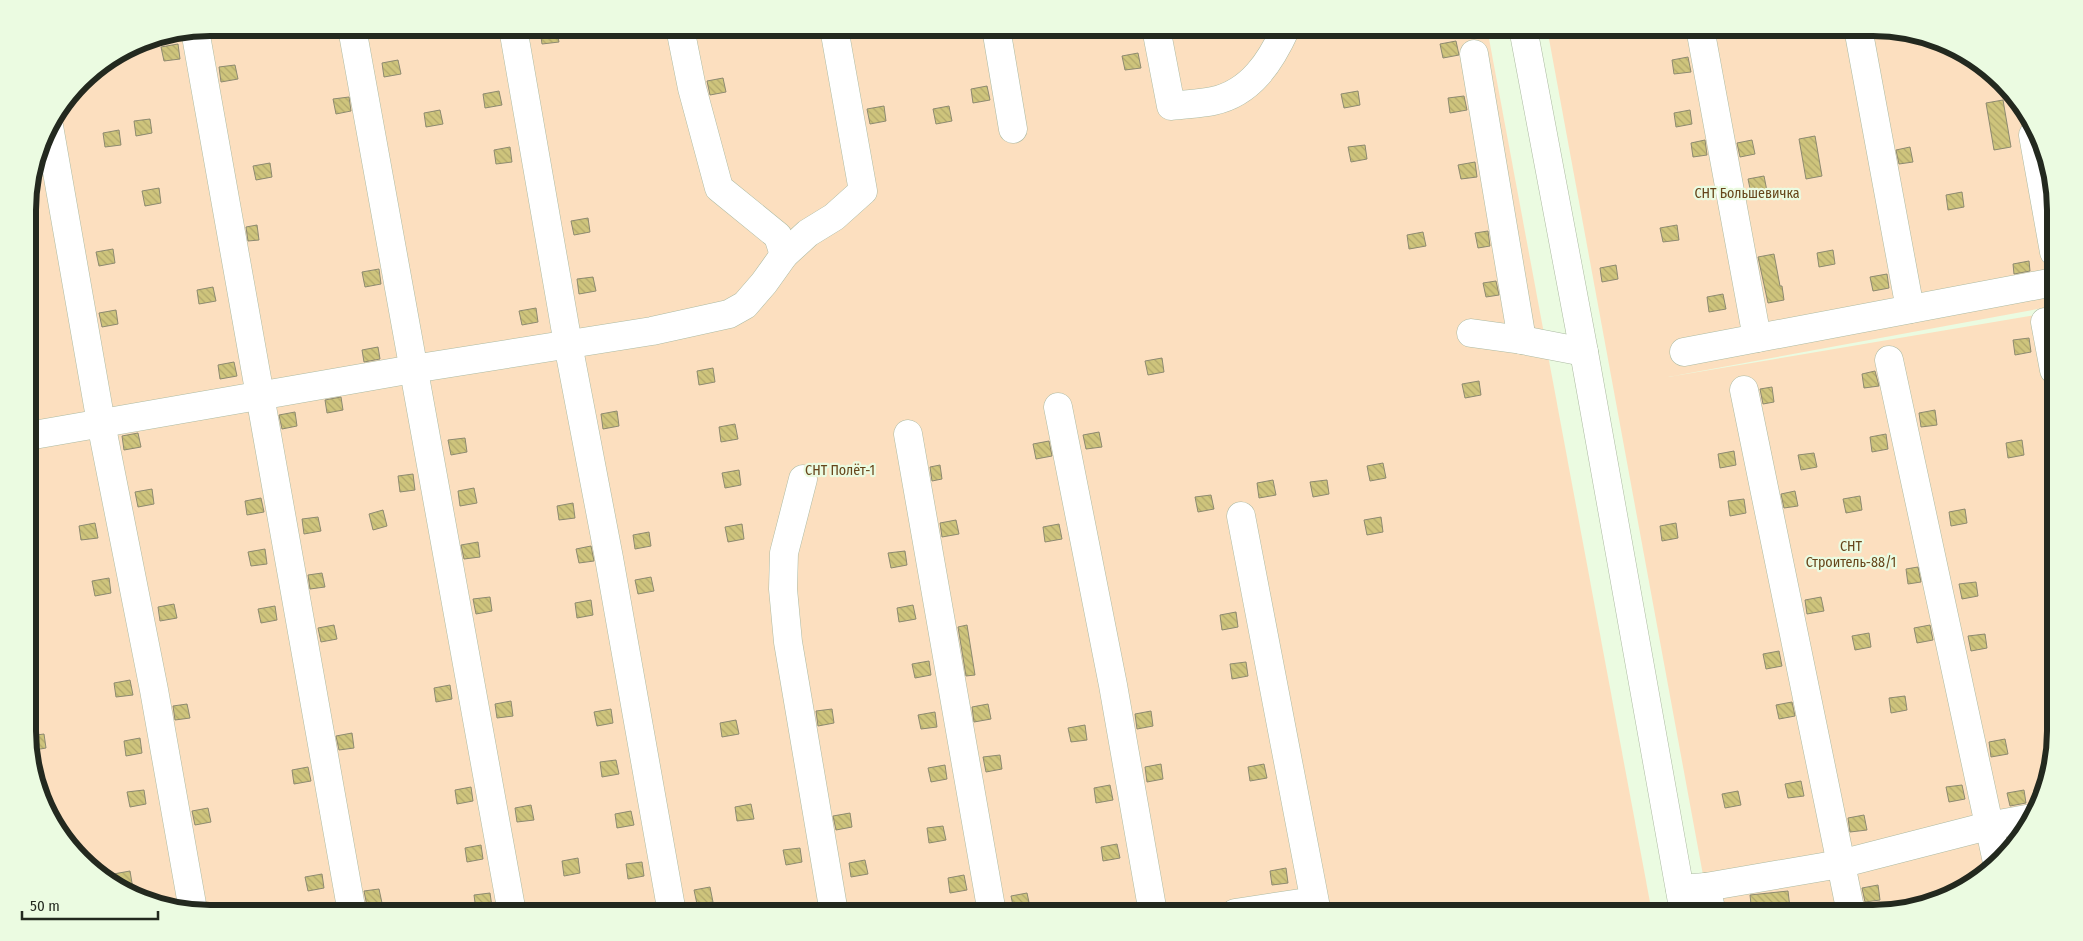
<svg xmlns="http://www.w3.org/2000/svg" width="2083" height="941" viewBox="0 0 2083 941" font-family="'Fira Sans Condensed',sans-serif">
<defs>
<pattern id="building-back-hatch" width="6" height="6" patternUnits="userSpaceOnUse" patternTransform="scale(1.25)"><rect width="6" height="6" fill="#cec47c"/><path d="M-1 5l2 2M0 0l6 6M5-1l2 2" fill="none" stroke="#b1a86b"/></pattern>
</defs>
<rect width="100%" height="100%" fill="#ebfbe1"/>
<g fill="#fcdfbf">
<polygon points="210,28 1487,28 1652,913 210,913 140,899 65,842 29,755 28,198 46,130 89,73 140,41"/>
<polygon points="1547,28 1873,28 1943,42 2018,99 2054,186 2054,306 1668,377 2054,312 2055,731 2041,801 2018,842 1975,883 1932,904 1885,913 1710,913"/>
</g>
<g fill="url(#building-back-hatch)" stroke="#8d8a70">
<polygon points="556,28 559,42 542,44 540,30"/>
<polygon points="1456,41 1459,55 1443,58 1440,44"/>
<polygon points="178,44 180,59 164,61 161,47"/>
<polygon points="1138,53 1141,68 1125,70 1122,56"/>
<polygon points="1688,57 1691,72 1674,74 1672,60"/>
<polygon points="398,60 401,74 384,77 382,63"/>
<polygon points="235,65 238,79 221,82 219,67"/>
<polygon points="723,78 726,92 710,95 707,81"/>
<polygon points="987,86 990,100 973,103 971,89"/>
<polygon points="499,91 502,105 485,108 483,94"/>
<polygon points="1358,91 1360,105 1344,108 1341,94"/>
<polygon points="1464,96 1467,110 1450,113 1448,98"/>
<polygon points="349,97 351,111 336,114 333,99"/>
<polygon points="2003,100 2011,147 1994,150 1986,103"/>
<polygon points="884,106 886,121 870,124 867,109"/>
<polygon points="949,106 952,121 936,124 933,109"/>
<polygon points="440,110 443,124 426,127 424,113"/>
<polygon points="1690,110 1692,124 1676,127 1674,113"/>
<polygon points="150,119 152,133 136,136 134,121"/>
<polygon points="119,130 121,145 105,147 103,133"/>
<polygon points="1815,136 1822,176 1806,179 1799,139"/>
<polygon points="1705,140 1707,155 1693,157 1691,143"/>
<polygon points="1752,140 1755,154 1740,157 1737,143"/>
<polygon points="1365,145 1367,159 1351,162 1348,147"/>
<polygon points="510,147 512,162 496,164 494,150"/>
<polygon points="1910,147 1913,162 1899,164 1896,150"/>
<polygon points="1475,162 1477,177 1461,179 1458,165"/>
<polygon points="270,163 272,177 256,180 253,166"/>
<polygon points="1764,176 1767,191 1751,193 1748,179"/>
<polygon points="159,188 161,203 145,206 142,191"/>
<polygon points="1962,192 1964,207 1948,210 1946,195"/>
<polygon points="588,218 590,232 574,235 571,221"/>
<polygon points="257,225 259,240 248,241 246,227"/>
<polygon points="1677,225 1679,240 1663,242 1660,228"/>
<polygon points="1488,231 1490,246 1478,248 1475,233"/>
<polygon points="1423,232 1426,246 1409,249 1407,235"/>
<polygon points="113,249 115,263 99,266 96,252"/>
<polygon points="1833,250 1835,264 1819,267 1817,253"/>
<polygon points="1774,254 1780,286 1782,286 1784,300 1768,303 1758,257"/>
<polygon points="2029,261 2030,271 2014,274 2013,264"/>
<polygon points="1616,265 1618,279 1602,282 1600,268"/>
<polygon points="379,269 381,284 365,287 362,272"/>
<polygon points="1887,274 1889,288 1873,291 1870,277"/>
<polygon points="593,277 596,291 579,294 577,279"/>
<polygon points="1496,281 1499,295 1486,297 1483,283"/>
<polygon points="213,287 216,301 199,304 197,290"/>
<polygon points="1723,294 1726,309 1709,312 1707,297"/>
<polygon points="536,308 538,322 522,325 519,311"/>
<polygon points="116,310 118,324 102,327 99,313"/>
<polygon points="2029,338 2031,352 2015,355 2013,340"/>
<polygon points="378,347 380,359 364,362 362,350"/>
<polygon points="1162,358 1164,372 1148,375 1145,361"/>
<polygon points="234,362 237,376 220,379 218,365"/>
<polygon points="713,368 715,382 699,385 697,371"/>
<polygon points="1875,371 1879,386 1864,388 1862,374"/>
<polygon points="1479,381 1481,395 1465,398 1462,384"/>
<polygon points="1772,387 1774,402 1763,404 1760,389"/>
<polygon points="341,397 343,410 327,413 325,400"/>
<polygon points="1935,410 1937,425 1921,427 1919,413"/>
<polygon points="617,411 619,426 603,429 601,414"/>
<polygon points="295,412 297,426 282,429 279,415"/>
<polygon points="735,424 738,439 721,442 719,427"/>
<polygon points="1099,432 1102,447 1086,449 1083,435"/>
<polygon points="138,433 141,447 124,450 122,436"/>
<polygon points="1886,434 1888,449 1872,452 1870,437"/>
<polygon points="465,438 467,452 451,455 448,440"/>
<polygon points="2022,440 2024,455 2008,458 2006,443"/>
<polygon points="1049,441 1052,456 1036,459 1033,444"/>
<polygon points="1734,451 1736,465 1720,468 1718,454"/>
<polygon points="1814,453 1817,467 1801,470 1798,455"/>
<polygon points="1383,463 1386,478 1370,481 1367,466"/>
<polygon points="940,465 942,479 932,481 930,467"/>
<polygon points="739,470 741,485 725,488 722,473"/>
<polygon points="413,474 415,490 400,492 398,476"/>
<polygon points="1273,480 1276,495 1259,498 1257,483"/>
<polygon points="1327,480 1329,494 1313,497 1310,482"/>
<polygon points="474,488 477,503 460,506 458,491"/>
<polygon points="152,489 154,504 138,507 135,492"/>
<polygon points="1795,491 1798,506 1784,508 1781,494"/>
<polygon points="1211,495 1214,509 1198,512 1195,497"/>
<polygon points="1860,496 1862,510 1846,513 1843,499"/>
<polygon points="261,498 264,512 247,515 245,501"/>
<polygon points="1744,499 1746,513 1730,516 1728,501"/>
<polygon points="573,503 575,518 559,520 557,506"/>
<polygon points="1965,509 1967,523 1951,526 1949,512"/>
<polygon points="383,510 387,526 373,530 369,514"/>
<polygon points="318,517 321,531 304,534 302,519"/>
<polygon points="1381,517 1383,532 1367,535 1364,520"/>
<polygon points="956,520 959,534 942,537 940,523"/>
<polygon points="95,523 98,538 81,540 79,526"/>
<polygon points="1676,523 1678,538 1662,541 1660,526"/>
<polygon points="742,524 744,539 728,542 725,527"/>
<polygon points="1059,524 1062,539 1045,542 1043,527"/>
<polygon points="649,532 651,546 635,549 633,535"/>
<polygon points="478,542 480,557 464,559 461,545"/>
<polygon points="591,546 594,561 579,563 576,549"/>
<polygon points="265,549 267,564 251,566 248,552"/>
<polygon points="905,551 907,565 891,568 888,553"/>
<polygon points="1918,567 1921,582 1908,584 1906,569"/>
<polygon points="322,573 325,587 310,589 308,575"/>
<polygon points="651,577 654,591 638,594 635,580"/>
<polygon points="109,578 111,593 95,596 92,581"/>
<polygon points="1976,582 1978,596 1962,599 1959,584"/>
<polygon points="490,597 492,611 476,614 473,599"/>
<polygon points="1821,597 1824,611 1807,614 1805,600"/>
<polygon points="591,600 593,615 577,618 575,603"/>
<polygon points="174,604 177,618 160,621 158,607"/>
<polygon points="913,605 916,619 899,622 897,608"/>
<polygon points="275,606 277,620 261,623 258,609"/>
<polygon points="1236,612 1238,627 1222,630 1220,615"/>
<polygon points="334,625 337,639 321,642 318,628"/>
<polygon points="967,625 975,675 966,676 958,627"/>
<polygon points="1930,625 1933,640 1917,643 1914,628"/>
<polygon points="1869,633 1871,647 1855,650 1852,636"/>
<polygon points="1985,634 1987,648 1971,651 1968,636"/>
<polygon points="1779,651 1782,666 1766,669 1763,654"/>
<polygon points="929,661 931,675 915,678 912,664"/>
<polygon points="1246,662 1248,676 1232,679 1230,664"/>
<polygon points="130,680 133,695 116,697 114,683"/>
<polygon points="450,685 452,699 436,702 434,688"/>
<polygon points="1905,696 1907,710 1891,713 1889,698"/>
<polygon points="511,701 513,716 497,718 495,704"/>
<polygon points="1792,702 1795,716 1779,719 1776,705"/>
<polygon points="187,704 190,718 175,720 173,706"/>
<polygon points="988,704 991,719 974,722 972,707"/>
<polygon points="611,709 613,723 597,726 594,712"/>
<polygon points="832,709 834,723 818,726 816,711"/>
<polygon points="1151,711 1153,726 1137,729 1135,714"/>
<polygon points="935,712 937,727 921,729 918,715"/>
<polygon points="736,720 739,734 722,737 720,723"/>
<polygon points="1085,725 1087,740 1071,742 1068,728"/>
<polygon points="352,733 354,748 339,750 336,736"/>
<polygon points="44,734 46,748 29,751 29,736"/>
<polygon points="140,738 142,753 126,756 124,741"/>
<polygon points="2005,739 2008,754 1991,757 1989,742"/>
<polygon points="1000,755 1002,769 986,772 983,757"/>
<polygon points="616,760 619,774 602,777 600,762"/>
<polygon points="1161,764 1163,779 1147,782 1145,767"/>
<polygon points="1264,764 1267,778 1250,781 1248,767"/>
<polygon points="945,765 947,779 931,782 928,768"/>
<polygon points="308,767 311,781 294,784 292,770"/>
<polygon points="1801,781 1804,796 1788,798 1785,784"/>
<polygon points="1110,785 1113,800 1096,803 1094,788"/>
<polygon points="1962,785 1965,799 1949,802 1946,787"/>
<polygon points="471,787 473,801 457,804 455,790"/>
<polygon points="144,790 146,804 130,807 127,792"/>
<polygon points="2024,790 2026,803 2010,806 2007,793"/>
<polygon points="1738,791 1741,805 1725,808 1722,794"/>
<polygon points="751,804 754,819 737,821 735,807"/>
<polygon points="531,805 534,820 517,822 515,808"/>
<polygon points="208,808 211,822 195,825 192,811"/>
<polygon points="631,811 634,825 617,828 615,814"/>
<polygon points="850,813 852,827 836,830 833,816"/>
<polygon points="1864,815 1867,830 1850,832 1848,818"/>
<polygon points="943,826 946,840 929,843 927,828"/>
<polygon points="1117,844 1120,858 1103,861 1101,847"/>
<polygon points="481,845 483,859 467,862 465,848"/>
<polygon points="800,848 802,862 786,865 783,850"/>
<polygon points="578,858 580,873 564,876 562,861"/>
<polygon points="865,860 868,874 851,877 849,863"/>
<polygon points="642,862 644,876 628,879 626,864"/>
<polygon points="1286,868 1288,883 1272,885 1270,871"/>
<polygon points="130,871 134,895 108,875"/>
<polygon points="322,874 324,888 308,891 305,877"/>
<polygon points="964,875 967,890 950,893 948,878"/>
<polygon points="1878,885 1880,900 1865,902 1862,888"/>
<polygon points="710,887 713,902 697,904 694,890"/>
<polygon points="379,889 382,903 367,906 364,891"/>
<polygon points="1788,891 1790,908 1774,910 1775,913 1752,913 1750,895"/>
<polygon points="490,893 492,907 476,910 474,895"/>
<polygon points="1027,893 1030,907 1014,910 1011,896"/>
</g>
<g fill="none" stroke-linecap="round" stroke-linejoin="round">
<g stroke="#acbaa2" stroke-width="29">
<g id="minor">
<polyline points="352,28 512,913"/>
<polyline points="513,28 568,344 609,558 672,913"/>
<polyline points="680,28 692,88 719,188 778,236 784,255"/>
<polyline points="996,28 1013,129"/>
<path d="M1156 28 1171 106C1184 104 1199 104 1213 101 1251 93 1271 61 1286 28"/>
<polyline points="1523,28 1584,352 1684,913"/>
<polyline points="1700,28 1757,338"/>
<polyline points="1858,28 1910,309"/>
<polyline points="195,30 352,913"/>
<polyline points="1474,54 1522,340"/>
<polyline points="49,126 101,423 154,690 193,910"/>
<polyline points="2033,135 2054,252"/>
<polyline points="2045,322 2054,370"/>
<polyline points="1471,333 1522,340 1584,352"/>
<polyline points="1684,352 2054,282"/>
<polyline points="1889,360 1997,862"/>
<polyline points="1744,390 1851,913"/>
<polyline points="1058,407 1113,685 1153,913"/>
<polyline points="908,434 992,913"/>
<polyline points="28,436 413,369 652,331 729,314 745,305 764,283 784,255 808,233 834,217 863,191 834,28"/>
<polyline points="803,479 784,553 783,589 788,642 834,913"/>
<polyline points="1241,516 1317,913"/>
<polyline points="1706,887 1712,913"/>
<polyline points="1680,889 1706,887 1840,864 1988,826 2032,818"/>
<polyline points="1235,913 1314,901"/>
</g>
</g>
<use href="#minor" stroke="#fff" stroke-width="28"/>
</g>
<g text-anchor="middle" stroke-width="4.5" stroke-linejoin="round" paint-order="stroke">
<g font-size="14" fill="#66451a" stroke="#ebfbe1">
<text x="1747" y="198">СНТ Большевичка</text>
<text x="840" y="475">СНТ Полёт-1</text>
<text x="1851" y="551">СНТ<tspan x="1851" dy="16">Строитель-88/1</tspan></text>
</g>
</g>
<path d="M0 0H2083V941H0ZM210 36H1873A174 174 0 0 1 2047 210V731A174 174 0 0 1 1873 905H210A174 174 0 0 1 36 731V210A174 174 0 0 1 210 36Z" fill="#ebfbe1" fill-rule="evenodd"/>
<path fill="none" stroke="#23291f" stroke-width="6" d="M210 36H1873A174 174 0 0 1 2047 210V731A174 174 0 0 1 1873 905H210A174 174 0 0 1 36 731V210A174 174 0 0 1 210 36Z"/>
<path d="M22 911v8h136v-8" fill="none" stroke="#23291f" stroke-width="2.5"/>
<text x="30" y="911" font-size="15" fill="#23291f" stroke="#ebfbe1" stroke-width="4" paint-order="stroke">50 m</text>
</svg>
